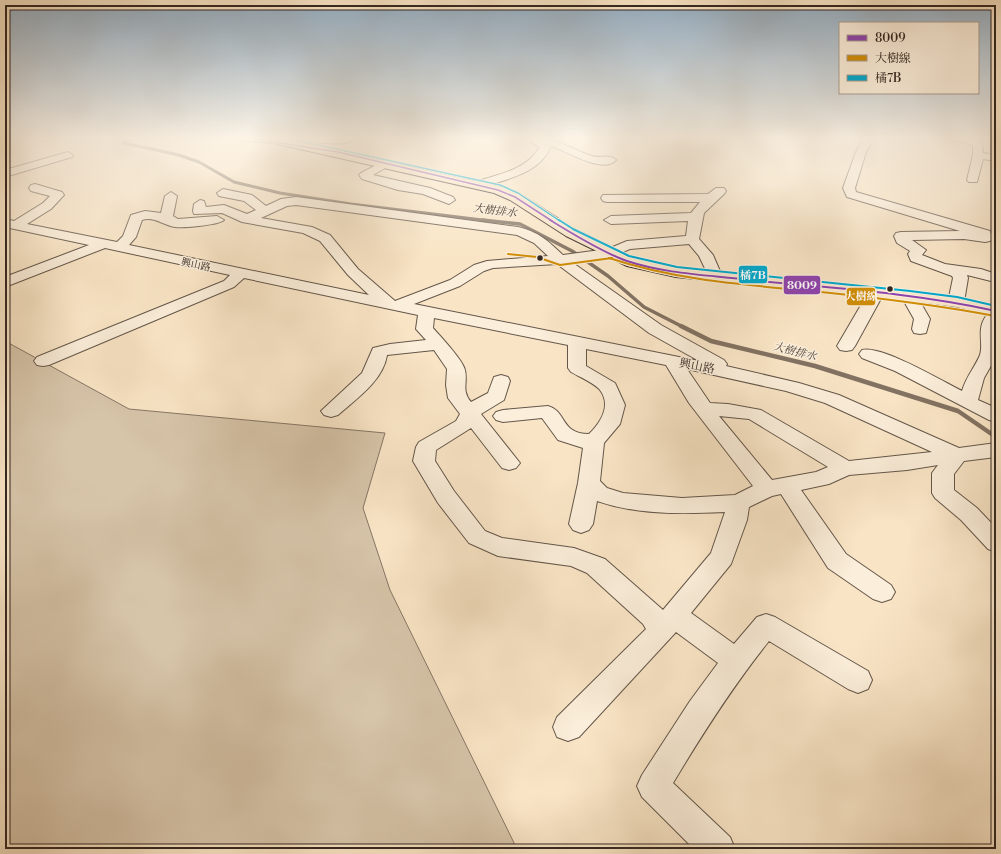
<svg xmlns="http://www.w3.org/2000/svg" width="1001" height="854" viewBox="0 0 1001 854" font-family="'Libre Bodoni','Noto Serif TC',serif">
<rect width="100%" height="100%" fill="#f9e5c6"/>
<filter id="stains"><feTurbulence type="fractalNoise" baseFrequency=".005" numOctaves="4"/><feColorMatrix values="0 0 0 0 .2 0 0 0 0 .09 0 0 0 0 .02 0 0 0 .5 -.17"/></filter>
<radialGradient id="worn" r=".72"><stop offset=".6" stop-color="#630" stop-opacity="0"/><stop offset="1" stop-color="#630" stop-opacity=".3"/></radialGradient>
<polygon fill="#d7c5aa" stroke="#857666" points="5,341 129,409 385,433 363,508 390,590 517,849 5,849"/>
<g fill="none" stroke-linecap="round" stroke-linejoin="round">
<polyline stroke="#827262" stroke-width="3" points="125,137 124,143 179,155 199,162 234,182 280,193 351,204 491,221"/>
<polyline stroke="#827262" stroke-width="3.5" points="482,220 520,224 572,251 608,276 644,307 683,327"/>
<polyline stroke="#827262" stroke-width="4.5" points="681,326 711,341 815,366 958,411 996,437"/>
<g stroke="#64564a" stroke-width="2">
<g id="minor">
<path d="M298 137H348L353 140C347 147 309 142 299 139Z"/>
<polygon points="865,137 875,137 866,152 855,188 856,192 990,231 992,238 990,241 985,242 964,239 912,240 926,250 922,255 945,264 981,269 996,274 996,280 991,281 967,275 968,278 964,302 962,305 950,305 948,302 953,278 952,276 911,261 908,254 910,251 897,243 894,236 896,233 901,232 960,231 847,197 843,188 856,152"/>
<polygon points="950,137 966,137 982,141 983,153 996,155 996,161 983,159 977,182 969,182 967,180 973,155 973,145 951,139"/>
<path d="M542 138C561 140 574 151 592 156 599 159 610 153 616 160 603 175 565 150 551 146 542 169 518 176 496 183 489 185 482 189 475 188L473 185 475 182C499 174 525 171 540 147L530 142 531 140Z"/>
<polygon points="68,152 73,155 72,157 5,177 5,170"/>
<polygon points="386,160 392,163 390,165 373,175 430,188 453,197 455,200 449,204 423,194 398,190 362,179 359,175 361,173"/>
<path d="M35 184 62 192 64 195 51 209 27 224 117 242 123 236 131 215 145 211 161 213 165 196 171 192 177 196 173 216 178 219 217 216 224 220C220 225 183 228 175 227 163 225 154 216 142 220L136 237 129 245 369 295 348 275 320 241 303 233 242 222 222 213 194 214 193 211 194 204 200 200 204 201 206 207 224 205 247 214 256 210 244 201 219 196 217 193 223 189 252 195 266 206 281 199 296 197 518 227C539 232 548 241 563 255L608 249 627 241 686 236 688 221 611 224 604 220 611 216 691 213 700 202H607L603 201 601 198 603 195 708 194 716 188H724L726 191 724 194 704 213 699 239 713 255 722 276 720 279H710L699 256 689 244 630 249 611 257 573 263 661 325 724 360 727 364 726 366 799 383 839 395 959 448 996 443V457L964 461 954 474V490L977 508 996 528V552L988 549 961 520 935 498 932 493V473L938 465 907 470 849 475 829 484 801 490 846 554 891 585 895 592 891 599 882 602 873 599 828 568 781 494 772 496 749 507 747 520 731 564 691 613 734 644 757 617 766 614 775 617 868 671 872 680 868 689 858 693 848 689 769 641C733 686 703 733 673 783L730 837 735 849H694L642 797 637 786 642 775 690 701 718 663 676 632 579 737 568 741 557 737 553 727 557 717 646 629 643 624 587 573 571 566 498 556 469 543 438 503 413 461 416 447 419 442 456 421 460 414 448 398 446 385 447 369 434 350 387 355C383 381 356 399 338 415L331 417 324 415 321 411 362 373 373 348 390 344 426 340 416 329 418 315 244 278 234 287 49 365 43 366 37 365 34 361 37 357 224 281 230 275 105 248 5 287V277L89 245 5 227V219L14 221 43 203 50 196 31 191 29 188 31 185ZM296 205 517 235 534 243 548 256 487 261 474 265 450 280 395 301 358 269 330 235 312 227 261 218 287 206ZM557 264 649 333 699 361 414 304 460 286 484 271 493 268ZM434 318 568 345V368L571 372C578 376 596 384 600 390 612 406 600 423 589 434 560 434 567 411 548 406L503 410 496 412 493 416 496 420 503 422 542 418 558 440 583 448 578 483 569 524 573 530 581 533 589 530 593 524 597 501C638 515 682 514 725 512L711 553 663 610 605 559 574 548 502 538 485 531 454 491 435 461 436 450 471 428 502 468 509 470 516 468 520 463 481 414 504 400 510 381 508 377 501 375 494 377 488 393 471 402C461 390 468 383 465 370 463 360 440 336 433 328ZM586 349 666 365 689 403 753 486 735 495 682 498 623 493 607 488 600 481 604 443 620 424 625 405 615 383 586 366ZM687 369 786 391 825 403 932 452 849 461 761 410 728 404 710 403ZM719 416 749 419 828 467 816 472 772 480Z"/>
<polygon points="876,288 881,290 884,293 855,346 852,350 846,351 840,350 837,346 868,293 871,290"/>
<polygon points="909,291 915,293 930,319 926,333 920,334 914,333 912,329 914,319 901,296 903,293"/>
<path d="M996 313V357L984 378 978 400 996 408V422L989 420 895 371 862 358 859 354 862 350C882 345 942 381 962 391 966 377 975 367 980 355 984 343 976 330 986 316Z"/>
</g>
</g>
<g stroke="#332721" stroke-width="2">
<polygon id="major" points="235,137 275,137 503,187 520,194 576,230 632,257 676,267 956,297 996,306 996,316 956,307 909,301 676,277 627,266 566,236 510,200 494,193 273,143 241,140"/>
</g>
<use href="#minor" fill="#fbeeda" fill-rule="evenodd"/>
<use href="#major" fill="#f9e5c6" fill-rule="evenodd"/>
<g stroke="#fbeeda" stroke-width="3">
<polyline id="bus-1-far1" points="241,137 338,152 498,190 515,197 552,221"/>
</g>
<g stroke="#fbeeda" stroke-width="4">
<path id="bus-1" d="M550 220C571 233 604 253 627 261 666 274 709 275 750 280 832 288 915 293 996 311"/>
</g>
<g stroke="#fbeeda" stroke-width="4">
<g id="bus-2">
<polyline points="508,254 537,257 560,265 612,258"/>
<path d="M609 258C678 281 749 285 821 292 879 298 937 305 995 316"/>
</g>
</g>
<g stroke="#fbeeda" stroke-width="3">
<polyline id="bus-3-far1" points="282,137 500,185 518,193 560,221"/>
</g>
<g stroke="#fbeeda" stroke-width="4">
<polyline id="bus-3" points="559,220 573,229 629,256 677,267 910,291 957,297 996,306"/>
</g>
<use href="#bus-1-far1" stroke="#8e44ad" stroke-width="1.5"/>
<use href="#bus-1" stroke="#8e44ad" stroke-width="2"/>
<use href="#bus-2" stroke="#d08d07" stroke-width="2"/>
<use href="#bus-3-far1" stroke="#00a9ce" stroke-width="1.5"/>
<use href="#bus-3" stroke="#00a9ce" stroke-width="2"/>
</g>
<linearGradient id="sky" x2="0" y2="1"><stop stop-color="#94aec4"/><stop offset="0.54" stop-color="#fcf3e5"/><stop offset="1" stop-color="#fcf3e5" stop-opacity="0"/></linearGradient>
<rect width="1001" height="256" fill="url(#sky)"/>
<g fill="#332721" stroke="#fbeeda" stroke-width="1.5">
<circle cx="540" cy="258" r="3.5"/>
<circle cx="890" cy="289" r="3.5"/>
</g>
<g text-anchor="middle" stroke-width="3" stroke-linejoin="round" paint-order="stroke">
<g font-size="10" fill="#332721" stroke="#fbeeda">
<text transform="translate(196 264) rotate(12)" y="4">興山路</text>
</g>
<g font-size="11" font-style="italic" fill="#5a4c42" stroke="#fbeeda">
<text transform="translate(495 210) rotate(7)" y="4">大樹排水</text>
<text transform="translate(795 351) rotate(14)" y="4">大樹排水</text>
</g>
<g font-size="12" fill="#332721" stroke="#fbeeda">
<text transform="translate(697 366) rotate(11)" y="4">興山路</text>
</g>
</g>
<g stroke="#fbeeda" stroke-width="1.5">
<rect x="738" y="265" width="30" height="19" rx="4" fill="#00a9ce"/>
<rect x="783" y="275" width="38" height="20" rx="4" fill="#8e44ad"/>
<rect x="846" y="287" width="30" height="19" rx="4" fill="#d08d07"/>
</g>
<g font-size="11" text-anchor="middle" font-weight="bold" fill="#fff">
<text x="753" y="279">橘7B</text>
<text x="802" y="289">8009</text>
<text x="861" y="300">大樹線</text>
</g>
<rect width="1001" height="854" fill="none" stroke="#f9e5c6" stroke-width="20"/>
<rect x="6" y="6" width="989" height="842" fill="none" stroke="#332721" stroke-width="2"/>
<rect x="10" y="10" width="981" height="834" fill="none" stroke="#332721"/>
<rect x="839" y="22" width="140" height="72" fill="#fbeeda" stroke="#ab9e90"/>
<rect x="847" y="35" width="20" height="6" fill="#8e44ad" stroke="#ab9e90"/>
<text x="875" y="42" font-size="12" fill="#332721">8009</text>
<rect x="847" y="55" width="20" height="6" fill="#d08d07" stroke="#ab9e90"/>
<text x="875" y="62" font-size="12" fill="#332721">大樹線</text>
<rect x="847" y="75" width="20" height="6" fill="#00a9ce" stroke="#ab9e90"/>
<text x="875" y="82" font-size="12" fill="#332721">橘7B</text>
<rect width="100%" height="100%" filter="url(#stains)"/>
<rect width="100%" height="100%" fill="url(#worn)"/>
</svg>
